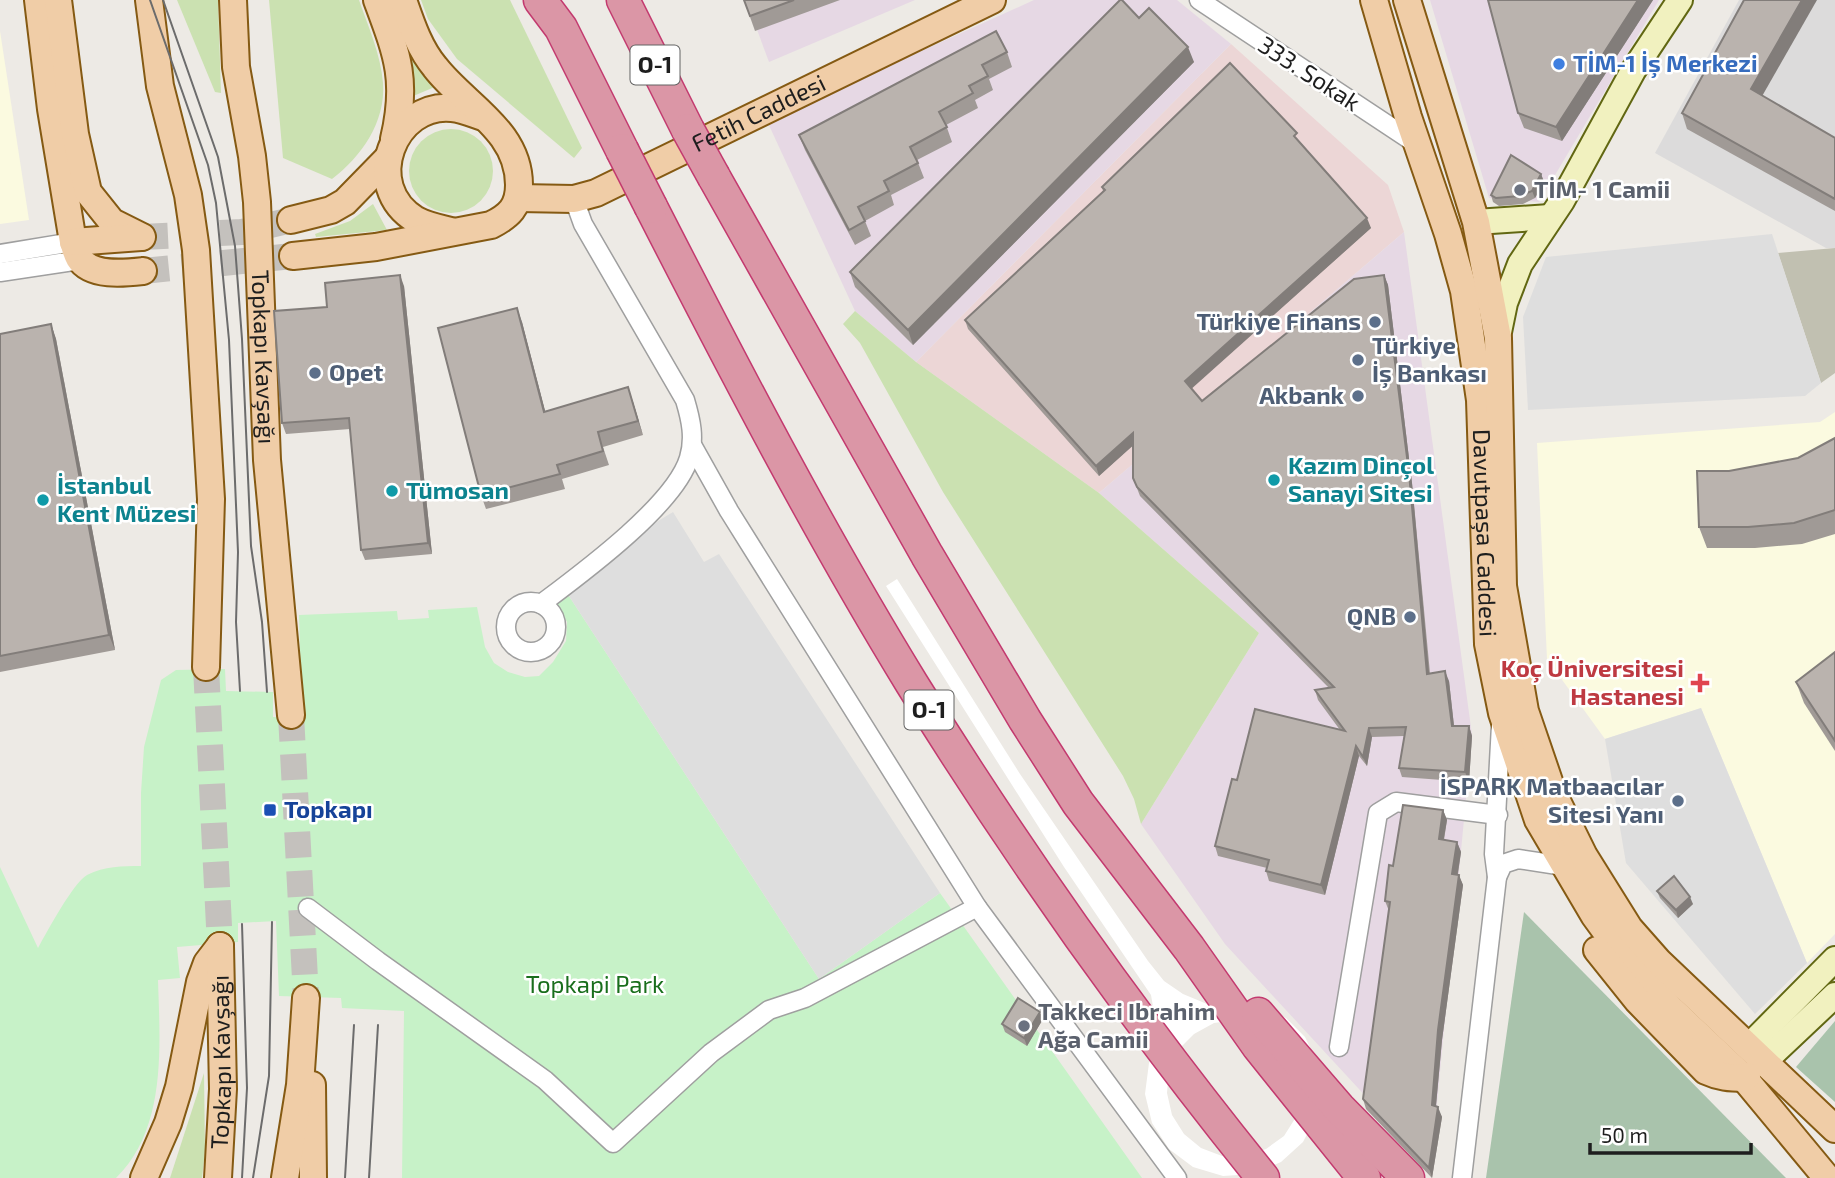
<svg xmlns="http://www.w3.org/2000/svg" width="1835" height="1178" viewBox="0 0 1835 1178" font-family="'Exo 2',sans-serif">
<rect width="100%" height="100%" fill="#edeae5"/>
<polygon fill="#dcdbdb" points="1739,0 1835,0 1835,248 1826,248 1655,153"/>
<polygon fill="#ecd6d6" points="1231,44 1388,185 1404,232 1099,493 916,362"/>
<g fill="#e6d8e4">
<polygon points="746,0 915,0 769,62"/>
<polygon points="1034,0 1177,0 1231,44 916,362 855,311 767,121"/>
<polygon points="1430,0 1659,0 1539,202 1489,198"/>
<polygon points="1404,232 1472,735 1431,1167 1225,944 1141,824 1259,633 1099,493"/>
</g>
<g fill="#fbfae0">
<polygon points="0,31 29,220 0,224"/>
<polygon points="1835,412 1835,934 1807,963 1701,708 1605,739 1547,659 1537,443 1820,422"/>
</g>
<polygon fill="#c1c0b1" points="1835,248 1835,373 1821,383 1778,253"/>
<g fill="#cbe1b1">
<polygon points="177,0 218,0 221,93 215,92"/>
<path d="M269 0H359C368 26 381 55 383 83 386 122 361 157 332 179L283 158Z"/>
<polygon points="394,0 437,86 411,97"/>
<polygon points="421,0 510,0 582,148 574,158 457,59 428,19"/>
<circle cx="451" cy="171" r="42"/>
<polygon points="373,204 387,230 316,237 315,234 350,221"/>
<polygon points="855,311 916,362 1099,493 1259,633 1141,824 1134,799 1123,776 943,492 860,343 843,324"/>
<polygon points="204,1073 205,1151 202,1178 170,1178"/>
</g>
<g fill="#a9c3ac">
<polygon points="1524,912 1786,1178 1486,1178"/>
<polygon points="1835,1021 1835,1102 1796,1067"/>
</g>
<path fill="#c7f2c8" d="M567 593 819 979 940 893 1142 1178H402L404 1011 342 1008 341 998 279 996 276 921 238 923V942L177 947 180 978 158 980C160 1046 167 1128 116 1178H0V867L38 948C47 932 73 883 87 875 105 866 122 866 141 866V793L144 747 161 680 176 670 225 669 226 691 273 692V717L302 718 299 615 397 611 398 620 429 618 428 610 477 607 485 647 494 663 508 672 525 677 539 676 553 662 566 641 567 622 556 602Z"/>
<g fill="#dedede">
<polygon points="1772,234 1821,383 1805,396 1528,410 1523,317 1546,257"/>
<polygon points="673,512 704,562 719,554 940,893 819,979 567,593 645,529"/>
<polygon points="1701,708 1807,963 1755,1014 1626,863 1605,739"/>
</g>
<path fill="#fff" fill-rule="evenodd" d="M897 579 1020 774 1148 961 1164 981 1183 994 1207 1004 1234 1000 1261 1005 1286 1018 1305 1037 1317 1062 1316 1117 1303 1142 1281 1162 1253 1174 1223 1176 1193 1167 1169 1149 1152 1123 1145 1094 1149 1063 1158 1035 1151 995 1064 867 886 586ZM1236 1020 1296 1117 1284 1136 1266 1149 1245 1156H1222L1201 1148 1184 1134 1172 1115 1167 1093 1169 1071 1178 1050 1194 1034 1214 1023Z"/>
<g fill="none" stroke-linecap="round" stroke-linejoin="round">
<g stroke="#c4c1bd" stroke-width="26" stroke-dasharray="26 13" stroke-linecap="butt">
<polyline points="142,237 242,232 291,220"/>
<polyline points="143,271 293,256"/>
<polyline points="206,667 220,946"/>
<polyline points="291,715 306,998"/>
</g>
<g stroke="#9f9f9f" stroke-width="21">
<g id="street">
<polyline points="1199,0 1418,145"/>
<polyline points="0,254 73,242"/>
<polyline points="0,272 80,260"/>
<polyline points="692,445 729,511 977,907 1177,1178"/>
<circle cx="531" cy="627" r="25"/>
<path d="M541 604C581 574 675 505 689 458 695 438 691 420 685 400L583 224 574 199"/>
<polyline points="1497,877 1503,864 1518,859 1564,866"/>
<polyline points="308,908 378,961 545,1080 613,1143 711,1053 769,1010 805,998 977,907"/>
<polyline points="1339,1047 1378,813 1396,802 1498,815"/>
<polyline points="1462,1178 1497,877 1494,854 1501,725"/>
</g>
</g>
<g stroke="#616712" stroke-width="28">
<g id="secondary">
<polyline points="1476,222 1550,217"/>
<polyline points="1498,337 1505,303 1520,264 1562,201 1633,71 1680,0"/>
<polyline points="1749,1046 1835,959"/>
<polyline points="1765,1061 1835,995"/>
</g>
</g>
<g stroke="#855a13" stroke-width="30">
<g id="primary">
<path d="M38 0 51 109 73 242C75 247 76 253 79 258 91 277 125 273 143 271"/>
<polyline points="58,0 75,134 88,192 112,222 142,237"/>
<polyline points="149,0 160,86 188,195 196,250 211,499 206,667"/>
<path id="s1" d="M233 0 236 67 252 156 257 202 267 460 291 715"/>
<path d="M377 0C397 54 408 80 394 139"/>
<path id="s2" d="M1374 0 1408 117 1448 234 1464 291 1480 400 1488 644 1502 713 1538 820 1594 915 1626 959 1670 1008 1744 1078 1827 1178"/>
<polyline points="1407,0 1476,222 1498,338 1503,586 1525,711 1553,793 1584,856 1629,928 1659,962 1835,1129"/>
<path id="s3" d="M519 198 574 199 596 193 992 0"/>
<polyline points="291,220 331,210 345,202 387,159"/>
<path d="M451 231C439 228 427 226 416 220 360 186 394 102 452 108 463 109 474 114 483 117"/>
<polyline points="73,242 141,237"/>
<path d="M293 256 376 247 491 225C509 216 519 207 519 185 519 130 465 106 435 67 419 48 411 23 403 0"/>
<path d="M1597 950 1637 1000 1706 1071C1719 1077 1730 1078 1744 1078L1747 1076"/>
<polyline points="312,1085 313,1178"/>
<polyline points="144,1178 168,1123 179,1087 200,982 207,963 220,946"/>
<path id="s4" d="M218 1178 223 1089 220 946"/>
<polyline points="285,1178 300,1085 306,998"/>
</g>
</g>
<g stroke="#c33a6f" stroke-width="35">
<g id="highway">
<polyline points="540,0 561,28 622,150"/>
<polyline points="623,0 688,130"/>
<polyline points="714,177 927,555 1025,720 1078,803 1189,948 1258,1046 1364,1178"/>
<path d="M651 207C734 369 817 529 912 684 1018 855 1136 1021 1263 1178"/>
<polyline points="1258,1014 1339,1108 1408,1178"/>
</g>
</g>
<use href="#street" stroke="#fff" stroke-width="18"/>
<use href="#secondary" stroke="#f1f1bf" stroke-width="24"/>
<use href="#primary" stroke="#f0cda7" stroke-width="26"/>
<use href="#highway" stroke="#db96a6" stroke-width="32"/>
<g stroke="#6c6c6c" stroke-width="2">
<polyline points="150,0 208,165 216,203 229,340 238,552 236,622 240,691"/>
<polyline points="163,0 218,157 235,246 242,339 251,546 262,622 267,692"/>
<polyline points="242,924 247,1088 242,1178"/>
<polyline points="253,1178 269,1076 272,922"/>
<polyline points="345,1178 354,1025"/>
<polyline points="369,1178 378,1025"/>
</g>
<g stroke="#c33a6f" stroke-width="35" stroke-linecap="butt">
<g id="highway-bridge">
<polyline points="688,130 714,177"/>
<polyline points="622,150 651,207"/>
</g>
</g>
<use href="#highway-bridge" stroke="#db96a6" stroke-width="32"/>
</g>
<g fill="#a09a96">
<polygon points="744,0 840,0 755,31"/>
<polygon points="1488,0 1653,0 1562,141 1524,128 1518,113"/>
<polygon points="1139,18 1194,62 913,345 855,287 850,272"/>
<polygon points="1007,52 1012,67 989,79 993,90 975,100 978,108 946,125 952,142 917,160 924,178 891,195 894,205 865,221 871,236 855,245 805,150 799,135"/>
<polygon points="1762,96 1835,138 1835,211 1687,129 1682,113"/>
<polygon points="1301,143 1371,228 1191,388 1202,401 1384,275 1388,285 1412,483 1430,673 1449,681 1454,726 1469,726 1472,736 1469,782 1402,777 1399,768 1404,736 1372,737 1367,766 1359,756 1325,895 1269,881 1266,871 1267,868 1218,856 1215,846 1237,780 1340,730 1318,700 1315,690 1329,688 1140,496 1133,478 1133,445 1099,476 968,329 965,320 1103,191 1102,187"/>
<polygon points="1541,174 1544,182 1535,198 1523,204 1499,206 1493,202 1491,195"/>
<polygon points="404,286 432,554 365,560 361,550 350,429 286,434 282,423 327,307"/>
<polygon points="522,322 545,411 633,402 643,435 603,447 609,465 562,479 565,489 486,509 481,495"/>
<polygon points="51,324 56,339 115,650 0,672 0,334"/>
<polygon points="1835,438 1835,534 1802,544 1755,548 1707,548 1699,527 1729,471 1798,458"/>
<polygon points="1835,652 1835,751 1804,703 1796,682"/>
<polygon points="1443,810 1447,820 1444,840 1457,842 1461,852 1458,874 1463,885 1442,1040 1436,1106 1442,1117 1432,1178 1366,1109 1363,1099 1389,911 1385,901 1393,866"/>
<polygon points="1657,891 1693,904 1678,918 1660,898"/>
<polygon points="1043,1019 1027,1046 1005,1032 1002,1024"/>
</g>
<g fill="#827d7a">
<polygon points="1638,0 1653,0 1562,141 1556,127"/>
<polygon points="1802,0 1817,0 1757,105 1751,89"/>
<polygon points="1188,47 1194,62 913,345 908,330"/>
<polygon points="1541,174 1544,182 1535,198 1532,191"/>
<polygon points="1367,218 1371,228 1189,391 1185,381"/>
<polygon points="400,275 404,286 432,554 428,543"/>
<polygon points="1384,275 1388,285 1412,483 1430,683 1427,674"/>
<polygon points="517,308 522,322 549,426 544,412"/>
<polygon points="51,324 56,339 115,650 109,635"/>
<polygon points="628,387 633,402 643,435 638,421"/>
<polygon points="1133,433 1137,442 1099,476 1096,466"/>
<polygon points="1445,671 1449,681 1455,735 1452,726"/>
<polygon points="1469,726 1472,736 1469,782 1465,772"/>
<polygon points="1369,728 1372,737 1367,766 1363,757"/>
<polygon points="1356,746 1359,756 1325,895 1321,885"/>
<polygon points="1443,810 1447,820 1442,849 1439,839"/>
<polygon points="1457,842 1461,852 1456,884 1452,874"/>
<polygon points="1459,875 1463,885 1442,1040 1435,1116 1432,1105 1438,1030"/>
<polygon points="1690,897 1693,904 1678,918 1676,910"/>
<polygon points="1040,1012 1043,1019 1027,1046 1024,1038"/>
<polygon points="1438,1107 1442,1117 1432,1178 1429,1168"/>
</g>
<g fill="#bab3ae" stroke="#827d7a" stroke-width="2">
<polygon points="744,0 794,0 750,16"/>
<polygon points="1120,0 1122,0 1139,18 1149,8 1188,47 908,330 850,272"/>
<polygon points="1488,0 1638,0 1556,127 1518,113"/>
<polygon points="1744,0 1802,0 1751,89 1835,138 1835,199 1682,113"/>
<polygon points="996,31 1007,52 982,65 988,76 969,86 973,93 939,112 947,127 910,147 918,163 884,181 889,191 858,207 865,221 849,230 799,135"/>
<polygon points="1230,63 1297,133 1294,136 1367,218 1185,381 1202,401 1354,279 1384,275 1409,473 1427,674 1445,671 1452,726 1469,726 1465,772 1399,768 1406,727 1369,728 1363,757 1356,746 1321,885 1266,871 1269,860 1215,846 1232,779 1237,780 1255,709 1345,731 1315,690 1334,687 1137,487 1133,478 1133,433 1096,466 965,320 1105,190 1102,187"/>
<polygon points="1511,155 1541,174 1532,191 1520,196 1496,198 1491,195"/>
<polygon points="400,275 428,543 361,550 349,418 282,423 274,311 327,307 325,283"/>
<polygon points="517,308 544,412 628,387 638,421 598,432 603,451 557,465 560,474 481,495 438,328"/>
<polygon points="51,324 109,635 0,656 0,334"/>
<polygon points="1835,438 1835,510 1794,523 1748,527 1699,527 1697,471 1729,471 1798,458"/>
<polygon points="1835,652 1835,741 1796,682"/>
<polygon points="1403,805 1443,810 1439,839 1457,842 1452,874 1459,875 1438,1030 1432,1105 1438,1107 1429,1168 1363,1099 1390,902 1385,901 1389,865 1393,866"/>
<polygon points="1674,876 1690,897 1676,910 1657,891"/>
<polygon points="1018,998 1040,1012 1024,1038 1002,1024"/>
</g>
<circle fill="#3f7fe0" stroke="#fff" stroke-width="2.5" cx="1559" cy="64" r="7"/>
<g fill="#6b7280" stroke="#fff" stroke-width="2.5">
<circle cx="1520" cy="190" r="7"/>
<circle cx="1024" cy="1026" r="7"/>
</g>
<g fill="#5c6f8a" stroke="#fff" stroke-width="2.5">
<circle cx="1375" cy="322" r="7"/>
<circle cx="1358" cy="360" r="7"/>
<circle cx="315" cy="373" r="7"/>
<circle cx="1358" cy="396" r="7"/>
<circle cx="1410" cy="617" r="7"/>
<circle cx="1678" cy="801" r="7"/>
</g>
<g fill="#0f9aa8" stroke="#fff" stroke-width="2.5">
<circle cx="1274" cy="480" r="7"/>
<circle cx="392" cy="491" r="7"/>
<circle cx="43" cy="500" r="7"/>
</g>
<path fill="#e0444e" stroke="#fff" stroke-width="2.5" d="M1696.5 672.5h7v7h7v7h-7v7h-7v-7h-7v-7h7z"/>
<rect fill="#1a4fb4" stroke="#fff" stroke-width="2.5" x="263" y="803" width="14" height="14" rx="3.5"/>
<g text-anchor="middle" stroke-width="5" stroke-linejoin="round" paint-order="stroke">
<g fill="#fff" stroke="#626262" stroke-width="2">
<rect x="630.5" y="45.5" width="49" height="39" rx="5"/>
<rect x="904.5" y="690.5" width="49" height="39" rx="5"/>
</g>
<g font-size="23" font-weight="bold" fill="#1e1e1e">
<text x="655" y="73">O-1</text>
<text x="929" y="718">O-1</text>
</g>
<g font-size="24" font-weight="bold" fill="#366cbe" stroke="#fff" text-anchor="start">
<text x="1573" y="72">TİM-1 İş Merkezi</text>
</g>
<g font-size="24" fill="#1e1e1e" stroke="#fff">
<text transform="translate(1309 74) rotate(33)" y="8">333. Sokak</text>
<text dy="8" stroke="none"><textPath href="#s3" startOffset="259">Fetih Caddesi</textPath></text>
<text dy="8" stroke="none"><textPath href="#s1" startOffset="359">Topkapı Kavşağı</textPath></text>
<text dy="8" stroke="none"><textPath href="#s2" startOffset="548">Davutpaşa Caddesi</textPath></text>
<text dy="8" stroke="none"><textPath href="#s4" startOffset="116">Topkapı Kavşağı</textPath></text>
</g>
<g font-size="24" font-weight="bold" fill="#5b616d" stroke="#fff" text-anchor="start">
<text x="1534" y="198">TİM- 1 Camii</text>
<text x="1038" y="1020">Takkeci Ibrahim<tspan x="1038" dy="28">Ağa Camii</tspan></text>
</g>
<g font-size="24" font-weight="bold" fill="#4e5e75" stroke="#fff" text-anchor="end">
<text x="1361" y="330">Türkiye Finans</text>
<text x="1372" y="354" text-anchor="start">Türkiye<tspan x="1372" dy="28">İş Bankası</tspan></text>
<text x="329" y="381" text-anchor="start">Opet</text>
<text x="1344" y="404">Akbank</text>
<text x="1396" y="625">QNB</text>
<text x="1664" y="795">İSPARK Matbaacılar<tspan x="1664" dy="28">Sitesi Yanı</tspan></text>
</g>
<g font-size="24" font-weight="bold" fill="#0d838f" stroke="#fff" text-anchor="start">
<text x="1288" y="474">Kazım Dinçol<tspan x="1288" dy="28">Sanayi Sitesi</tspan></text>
<text x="57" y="494">İstanbul<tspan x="57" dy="28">Kent Müzesi</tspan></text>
<text x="406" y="499">Tümosan</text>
</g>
<g font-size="24" font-weight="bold" fill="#be3a42" stroke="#fff" text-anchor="end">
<text x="1684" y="677">Koç Üniversitesi<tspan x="1684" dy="28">Hastanesi</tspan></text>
</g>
<g font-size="24" font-weight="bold" fill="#164399" stroke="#fff" text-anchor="start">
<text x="284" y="818">Topkapı</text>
</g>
<g font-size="24" fill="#196e1c" stroke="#fff">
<text x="595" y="993">Topkapi Park</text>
</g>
</g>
<path d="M1590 1143v10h161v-10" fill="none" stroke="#1e1e1e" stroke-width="3.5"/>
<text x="1601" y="1143" font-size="21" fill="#1e1e1e" stroke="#ffffff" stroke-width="5" paint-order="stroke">50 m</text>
</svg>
